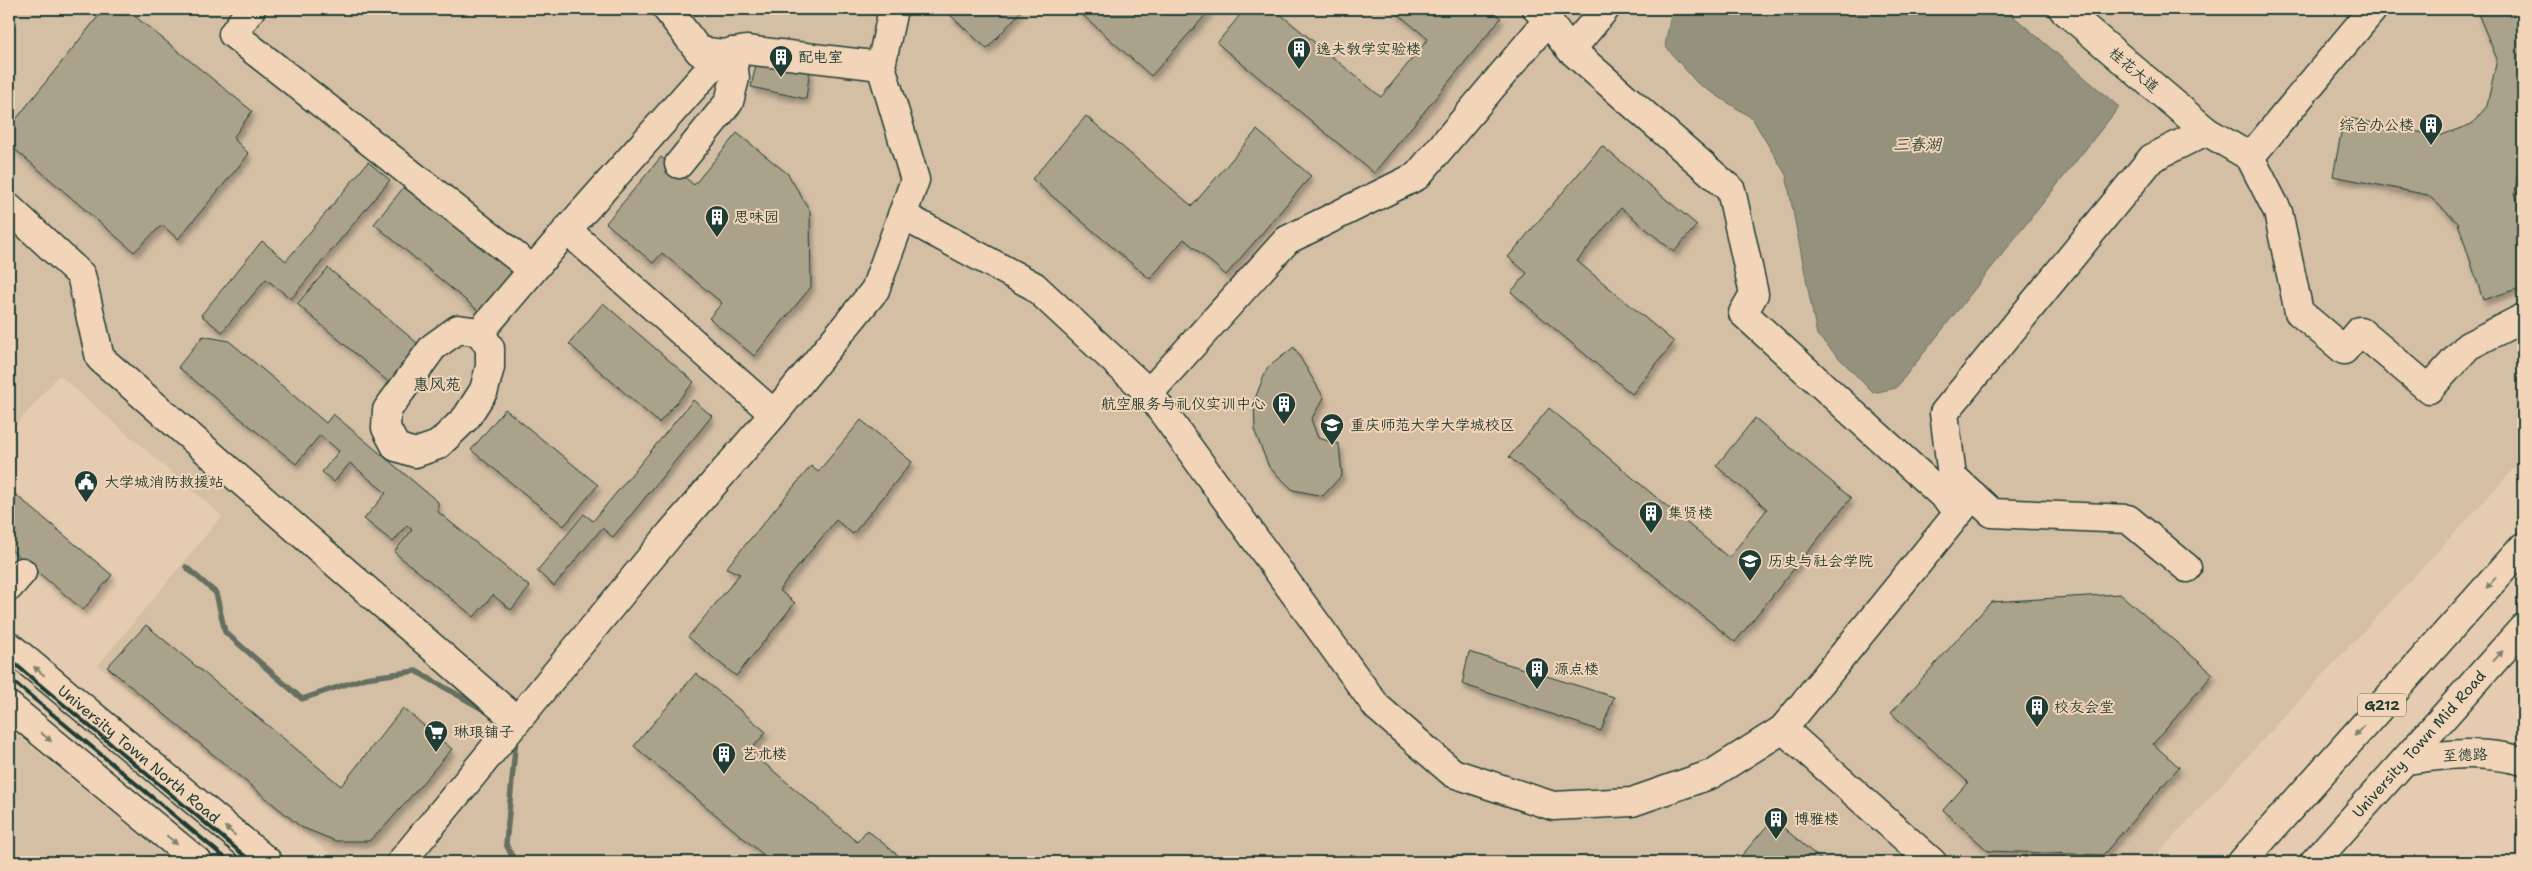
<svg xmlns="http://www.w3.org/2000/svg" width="2532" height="871" viewBox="0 0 2532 871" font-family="'Shantell Sans','LXGW WenKai TC',sans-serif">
<defs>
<filter id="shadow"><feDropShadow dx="3" dy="5.5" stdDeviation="2.5" flood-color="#0004"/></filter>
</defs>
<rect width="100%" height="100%" fill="#e5ccb0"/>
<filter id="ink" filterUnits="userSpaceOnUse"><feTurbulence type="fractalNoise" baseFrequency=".02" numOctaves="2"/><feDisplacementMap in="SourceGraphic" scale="10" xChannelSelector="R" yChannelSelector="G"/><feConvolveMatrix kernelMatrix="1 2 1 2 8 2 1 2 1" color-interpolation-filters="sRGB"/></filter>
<g filter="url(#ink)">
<g fill="#d4bfa5">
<polygon points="9,9 2523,9 2523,459 2150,862 340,862 98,665 222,516 59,375 9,433"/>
<polygon points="9,728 172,862 9,862"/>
</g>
<polygon fill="#94917d" stroke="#656f60" points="1672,9 2005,9 2119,107 1896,388 1873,393 1817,335 1786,175 1752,118 1697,83 1665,46"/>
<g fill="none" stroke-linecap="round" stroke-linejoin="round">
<g stroke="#656f60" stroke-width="5.5">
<polyline points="186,567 216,593 225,632 302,699 365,678 416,671 486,711"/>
<polyline points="515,862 506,844 516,738"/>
</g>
</g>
<g fill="#aba28b" stroke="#1f3d34" filter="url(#shadow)">
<polygon points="104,9 126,9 252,111 233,138 249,154 178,239 162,225 134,252 9,144 9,128"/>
<polygon points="955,9 1023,9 987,49 950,15"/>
<polygon points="1076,9 1211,9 1151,76"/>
<polygon points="1245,9 1274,9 1381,97 1428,39 1392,9 1490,9 1501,18 1374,173 1217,43"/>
<polygon points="2476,9 2523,9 2523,156 2519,160 2515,193 2523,219 2523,287 2483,300 2458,223 2428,195 2333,176 2344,117 2439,136 2472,124 2487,106 2497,59"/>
<polygon points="757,60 810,68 806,99 751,87"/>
<polygon points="1086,116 1192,206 1257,130 1311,176 1226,275 1184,239 1150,279 1032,179"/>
<polygon points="737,133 788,174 810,211 811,287 754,356 709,318 722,303 662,253 653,263 606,223 661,157 694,185"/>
<polygon points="1602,146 1697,225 1674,252 1621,208 1577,261 1674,342 1632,394 1511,292 1527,273 1508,257"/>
<polygon points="368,162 390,180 291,299 266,279 222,332 201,315 262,241 286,261"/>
<polygon points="408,182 515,272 481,313 374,224"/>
<polygon points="328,268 423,348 392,385 297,304"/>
<polygon points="603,303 694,382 659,423 569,344"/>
<polygon points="203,336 229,341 326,423 333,414 438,502 438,512 530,587 511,610 493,595 474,617 394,552 412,530 407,525 393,542 364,519 386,493 350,463 334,482 322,472 339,451 320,435 296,464 178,367"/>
<polygon points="1294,347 1324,398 1311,419 1318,438 1339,444 1342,475 1323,496 1293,490 1269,467 1255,432 1254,401 1267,368"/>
<polygon points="693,400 712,416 613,537 602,528 554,586 537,571 584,514 593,521"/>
<polygon points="1549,408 1729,558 1767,509 1716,466 1755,418 1851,498 1735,642 1509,457"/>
<polygon points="505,409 598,485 564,526 471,450"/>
<polygon points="861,420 912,462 853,534 836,520 779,590 795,603 736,676 688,637 740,574 726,568 811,466 818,472"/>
<polygon points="9,489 112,575 83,610 9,548"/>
<polygon points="2120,594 2213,674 2153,744 2179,767 2103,855 1988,851 1943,810 1968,782 1891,713 1991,602"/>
<polygon points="146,625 341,786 403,708 452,749 387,824 369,841 336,841 301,827 107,667"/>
<polygon points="1469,652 1614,697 1601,731 1462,684"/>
<polygon points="696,673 766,732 750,751 857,842 867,830 906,862 772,862 634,746"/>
<polygon points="1773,819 1824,862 1736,862"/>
</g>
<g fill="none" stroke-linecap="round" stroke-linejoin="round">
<g stroke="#1f3d34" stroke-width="31">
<g id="minor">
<polyline points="251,9 233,34 523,262"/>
<polyline points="667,9 699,51 723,54 746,50 881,66"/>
<path d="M1537 9C1551 21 1558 37 1571 50L1731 190 1754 294 1743 313 1960 511"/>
<polyline points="2063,9 2206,131"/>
<polyline points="2373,9 2250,157 2278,212 2299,312 2344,350 2360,331 2429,389 2468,346 2523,318"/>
<polyline points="1571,50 1605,9"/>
<polyline points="679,164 729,102 735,78 732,52"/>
<polyline points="9,208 81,275 100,358 516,720"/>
<polyline points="902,215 1034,286 1149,393 1377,707 1453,773 1553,806 1632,802 1712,774 1783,729 1973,495"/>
<polyline points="567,230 774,414"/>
<polyline points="480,332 490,348 490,367 484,390 466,418 438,445 415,453 396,447 386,428 387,410 433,347 458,329 480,332 567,230 723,54"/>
<polyline points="1149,393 1287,240 1417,176 1549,19"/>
<polyline points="2187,568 2128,519 1992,513 1952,476 1944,413 2152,158 2206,131 2250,157"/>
<polyline points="9,587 22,572"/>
<polyline points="1783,729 1932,862"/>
<path d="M2406 760C2451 754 2478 750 2523 761"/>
<polyline points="401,862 671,533 774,414 875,290 915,180 881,66 893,9"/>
</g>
</g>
<g stroke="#1f3d34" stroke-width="31">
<g id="major">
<path id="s1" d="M9 646 268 862"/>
<polyline points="9,706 198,862"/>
</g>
</g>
<g stroke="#1f3d34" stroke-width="31">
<g id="highway">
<polyline points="2242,862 2523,547"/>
<path id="s2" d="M2314 862 2523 628"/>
</g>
</g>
<use href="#minor" stroke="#f2d5b8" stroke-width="28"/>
<use href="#major" stroke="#f2d5b8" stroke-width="28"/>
<use href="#highway" stroke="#f2d5b8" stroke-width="28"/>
<g stroke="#1f3d34" stroke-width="4">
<polyline points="9,659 252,862"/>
<polyline points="9,678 230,862"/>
</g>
</g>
<defs><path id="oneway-solid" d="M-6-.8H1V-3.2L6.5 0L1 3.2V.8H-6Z" transform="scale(1.25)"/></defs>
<g fill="#7e816f">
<use href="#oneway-solid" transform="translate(2491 583) rotate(132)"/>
<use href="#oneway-solid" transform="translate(2498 656) rotate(-48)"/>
<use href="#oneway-solid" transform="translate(39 671) rotate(-140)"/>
<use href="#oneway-solid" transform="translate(2359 731) rotate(132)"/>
<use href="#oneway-solid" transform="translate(46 737) rotate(40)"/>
<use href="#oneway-solid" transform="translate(230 831) rotate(-140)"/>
<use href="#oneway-solid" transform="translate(172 840) rotate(40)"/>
</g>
</g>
<defs>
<g id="building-pin" transform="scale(1.25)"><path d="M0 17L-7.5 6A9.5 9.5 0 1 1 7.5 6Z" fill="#1f3d34" stroke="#f2d5b8"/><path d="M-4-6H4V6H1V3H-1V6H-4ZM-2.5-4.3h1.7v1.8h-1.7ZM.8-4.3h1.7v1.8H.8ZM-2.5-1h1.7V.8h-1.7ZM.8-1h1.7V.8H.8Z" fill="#fff"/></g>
<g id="university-pin" transform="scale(1.25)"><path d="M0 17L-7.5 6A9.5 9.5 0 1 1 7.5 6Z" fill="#1f3d34" stroke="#f2d5b8"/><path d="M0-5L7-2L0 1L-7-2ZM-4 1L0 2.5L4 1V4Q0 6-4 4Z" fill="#fff"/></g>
<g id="civic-pin" transform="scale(1.25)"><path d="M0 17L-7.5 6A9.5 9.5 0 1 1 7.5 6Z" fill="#1f3d34" stroke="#f2d5b8"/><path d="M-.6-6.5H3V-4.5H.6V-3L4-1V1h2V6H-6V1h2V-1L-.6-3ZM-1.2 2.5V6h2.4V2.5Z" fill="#fff"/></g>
<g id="supermarket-pin" transform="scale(1.25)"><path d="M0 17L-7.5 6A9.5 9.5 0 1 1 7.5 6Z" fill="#1f3d34" stroke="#f2d5b8"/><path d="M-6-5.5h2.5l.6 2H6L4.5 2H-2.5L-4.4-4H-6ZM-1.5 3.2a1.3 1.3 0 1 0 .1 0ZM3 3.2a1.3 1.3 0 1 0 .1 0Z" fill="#fff"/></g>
</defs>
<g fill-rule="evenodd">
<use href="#building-pin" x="1299" y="49"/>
<use href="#building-pin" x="781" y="57"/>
<use href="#building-pin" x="2431" y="125"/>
<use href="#building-pin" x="717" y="217"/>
<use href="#building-pin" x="1284" y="404"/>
<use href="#university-pin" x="1332" y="425"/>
<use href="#civic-pin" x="86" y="482"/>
<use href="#building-pin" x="1651" y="513"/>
<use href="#university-pin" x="1750" y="561"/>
<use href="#building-pin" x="1537" y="669"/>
<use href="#building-pin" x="2037" y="707"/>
<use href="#supermarket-pin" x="436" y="732"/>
<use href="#building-pin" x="724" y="754"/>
<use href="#building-pin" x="1776" y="819"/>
</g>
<g text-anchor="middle" stroke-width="4" stroke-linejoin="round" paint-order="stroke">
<rect fill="#f2d5b8" stroke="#5e6b5c" stroke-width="1" x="2358" y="693.5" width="48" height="23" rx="4"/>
<g font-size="14" font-weight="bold" fill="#1f3d34">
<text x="2382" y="710">G212</text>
</g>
<g font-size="15" fill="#1f3d34" stroke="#f2d5b8" text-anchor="start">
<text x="1316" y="54">逸夫教学实验楼</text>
<text x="798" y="62">配电室</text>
<text x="2414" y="130" text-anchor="end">综合办公楼</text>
<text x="734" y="222">思味园</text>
<text x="1266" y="409" text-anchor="end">航空服务与礼仪实训中心</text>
<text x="1350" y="430">重庆师范大学大学城校区</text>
<text x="104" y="487">大学城消防救援站</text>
<text x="1668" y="518">集贤楼</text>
<text x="1768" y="566">历史与社会学院</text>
<text x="1554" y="674">源点楼</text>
<text x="2054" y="712">校友会堂</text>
<text x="454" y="737">琳琅铺子</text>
<text x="742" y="759">艺术楼</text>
<text x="1794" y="824">博雅楼</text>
</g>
<g font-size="15" fill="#1f3d34" stroke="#f2d5b8">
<text transform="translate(2134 70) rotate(41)" y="5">桂花大道</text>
<text dy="5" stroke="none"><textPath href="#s2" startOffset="158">University Town Mid Road</textPath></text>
<text dy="5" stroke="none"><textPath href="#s1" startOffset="169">University Town North Road</textPath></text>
<text transform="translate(2465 755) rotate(-2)" y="5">至德路</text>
</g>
<g font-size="16" font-style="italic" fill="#314a3f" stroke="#f2d5b8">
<text x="1917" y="150">三春湖</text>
</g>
<g font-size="16" fill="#1f3d34" stroke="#f2d5b8">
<text x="437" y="390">惠风苑</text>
</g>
</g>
<rect width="2532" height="871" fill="none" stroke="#f2d5b8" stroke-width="30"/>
<rect x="15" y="15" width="2502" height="841" fill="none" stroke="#1f3d34" stroke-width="2" filter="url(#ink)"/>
</svg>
